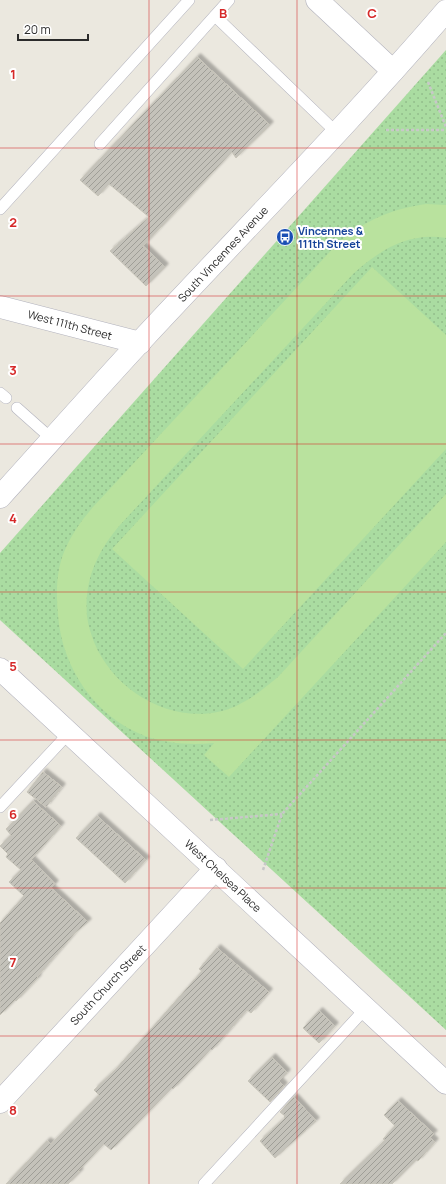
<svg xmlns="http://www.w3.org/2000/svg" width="446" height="1184" viewBox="0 0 446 1184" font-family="Manrope,sans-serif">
<defs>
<pattern id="park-dots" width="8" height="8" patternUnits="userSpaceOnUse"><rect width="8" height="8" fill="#aadca1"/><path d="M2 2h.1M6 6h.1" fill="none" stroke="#92bd8b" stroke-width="1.8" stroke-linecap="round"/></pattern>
<pattern id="building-hatch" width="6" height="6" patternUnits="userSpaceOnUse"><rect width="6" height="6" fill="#c4c2ba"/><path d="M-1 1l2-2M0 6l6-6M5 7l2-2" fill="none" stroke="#9f9e97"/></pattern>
<filter id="shadow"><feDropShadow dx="3.5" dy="-3.5" stdDeviation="1" flood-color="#0004"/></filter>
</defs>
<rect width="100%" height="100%" fill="#ebe8df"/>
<polygon fill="url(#park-dots)" points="446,50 446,1030 0,620 0,553"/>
<g fill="#b9e29e">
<path d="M426 204 446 205V238C408 232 380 250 353 274L120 525C97 552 84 580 87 616 88 625 91 634 94 642 114 691 170 724 222 711 244 705 261 691 278 677L446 494V542L229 777 204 755 214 743C192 745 167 744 145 736 95 717 62 668 58 615 56 594 56 572 64 552 71 535 81 521 93 507L339 242C366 220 391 209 426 204Z"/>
<polygon points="372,267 446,335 446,449 243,669 112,549"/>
</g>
<g fill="url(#building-hatch)" stroke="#c7c4b9" filter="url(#shadow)">
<polygon points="197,57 270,125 236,158 232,152 143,246 165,267 146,286 110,251 149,217 109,184 98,196 80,180"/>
<polygon points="43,772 62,787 46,807 27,792"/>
<polygon points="33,801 61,826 28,863 32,860 55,884 51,888 88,922 75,933 37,977 38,978 16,1001 15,1000 0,1015 0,923 24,896 9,882 21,870 6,857 8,854 0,846 11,835 6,829"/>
<polygon points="97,816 146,860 125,883 76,838"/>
<polygon points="217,948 269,992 251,1013 247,1010 212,1050 211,1049 173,1089 172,1088 111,1150 104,1144 78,1171 80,1172 68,1184 6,1184 47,1141 51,1144 99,1095 94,1090 116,1069 202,971 199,969"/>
<polygon points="319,1011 335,1026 319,1043 303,1028"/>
<polygon points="272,1057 287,1073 279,1081 284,1086 270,1102 248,1081"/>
<polygon points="294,1097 316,1121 275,1158 260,1141 285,1118 284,1117 285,1116 280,1112"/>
<polygon points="398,1101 434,1134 430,1137 435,1142 418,1161 416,1160 392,1184 340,1184 385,1140 383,1139 395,1126 384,1115"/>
</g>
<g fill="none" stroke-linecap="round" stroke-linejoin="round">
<g stroke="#b2b2bd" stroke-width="12">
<g id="service">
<polyline points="215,16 337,133"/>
<polyline points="100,144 229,0"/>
<polyline points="0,209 189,0"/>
<polyline points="0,393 6,398"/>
<polyline points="17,408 53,440"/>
<polyline points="0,807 69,733"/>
<polyline points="204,1184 366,1008"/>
</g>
</g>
<g stroke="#b2b2bd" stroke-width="23">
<g id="minor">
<polyline points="317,0 393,71"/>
<polyline points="0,669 446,1083"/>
<polyline points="0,1102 216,868"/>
</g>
</g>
<g stroke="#b2b2bd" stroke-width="23">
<g id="secondary">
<polyline points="0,307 140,343"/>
<path d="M0 497C47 445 93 393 140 342 242 232 348 125 446 11"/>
</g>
</g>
<g stroke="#c8c8c8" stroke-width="2.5" stroke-dasharray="3 2" stroke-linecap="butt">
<polyline points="428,82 446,127"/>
<polyline points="386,130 446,130"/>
<polyline points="210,820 282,814"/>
<polyline points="263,870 282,814 446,633"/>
</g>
<use href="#service" stroke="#fff" stroke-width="11"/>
<use href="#minor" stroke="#fff" stroke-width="22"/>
<use href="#secondary" stroke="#fff" stroke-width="22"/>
</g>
<path fill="none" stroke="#d62828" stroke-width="1" stroke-opacity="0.55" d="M149 0V1184M297 0V1184M0 148H446M0 296H446M0 444H446M0 592H446M0 740H446M0 888H446M0 1036H446"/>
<defs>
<g id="bus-disc" transform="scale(0.9)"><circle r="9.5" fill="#1a4fb4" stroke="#fff"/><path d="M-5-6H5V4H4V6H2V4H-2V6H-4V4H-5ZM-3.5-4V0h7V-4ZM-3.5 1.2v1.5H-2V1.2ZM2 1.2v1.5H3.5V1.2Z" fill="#fff"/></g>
</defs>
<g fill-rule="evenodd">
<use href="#bus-disc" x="285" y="237"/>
</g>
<g text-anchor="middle" stroke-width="4" stroke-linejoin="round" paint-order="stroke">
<g font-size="11" font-weight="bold" fill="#164399" stroke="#fff" text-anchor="start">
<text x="298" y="235">Vincennes &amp;<tspan x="298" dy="13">111th Street</tspan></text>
</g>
<g font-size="11" fill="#2b2b2b" stroke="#fff">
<text transform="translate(223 254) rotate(-47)" y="4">South Vincennes Avenue</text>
<text transform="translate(70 325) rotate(15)" y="4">West 111th Street</text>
<text transform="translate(223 876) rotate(43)" y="4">West Chelsea Place</text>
<text transform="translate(108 985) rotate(-47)" y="4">South Church Street</text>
</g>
</g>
<g font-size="13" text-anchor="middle" font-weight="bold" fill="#d62828" stroke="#fff" stroke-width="4" stroke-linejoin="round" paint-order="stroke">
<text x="223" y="18">B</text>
<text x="372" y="18">C</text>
<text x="13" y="79">1</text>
<text x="13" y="227">2</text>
<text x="13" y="375">3</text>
<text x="13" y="523">4</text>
<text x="13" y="671">5</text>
<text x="13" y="819">6</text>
<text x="13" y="967">7</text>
<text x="13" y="1115">8</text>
</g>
<path d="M18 34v6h70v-6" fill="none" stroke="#2b2b2b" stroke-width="2"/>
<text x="24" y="34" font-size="12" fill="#2b2b2b" stroke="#ffffff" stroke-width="3" paint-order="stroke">20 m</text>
</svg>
